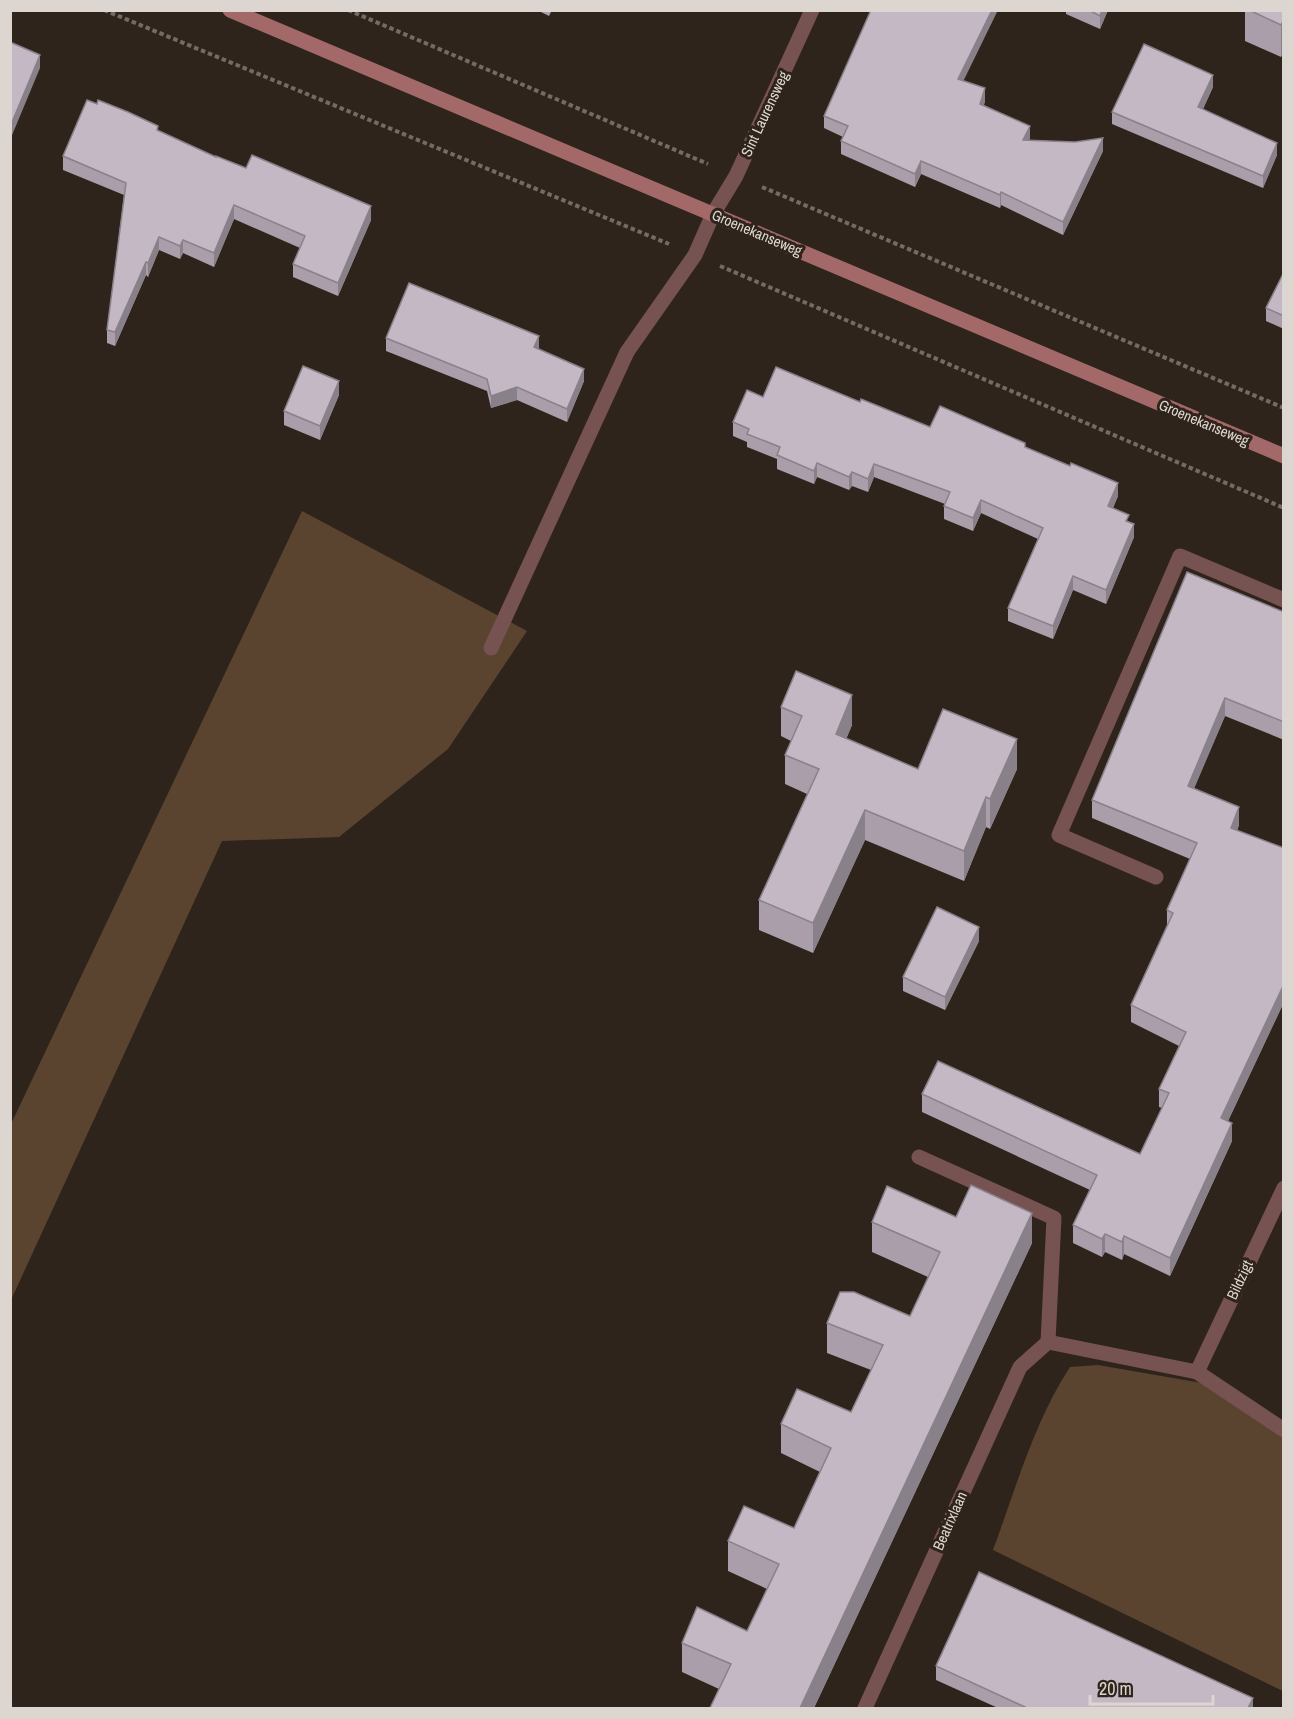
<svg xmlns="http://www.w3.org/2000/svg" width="1294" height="1719" viewBox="0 0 1294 1719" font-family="'Archivo Narrow',sans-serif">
<rect width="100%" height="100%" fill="#2e241b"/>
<g fill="#5a4430">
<polygon points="302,511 527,631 448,749 339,837 222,841 11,1300 11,1124"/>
<path d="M1098 1365 1202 1383 1283 1430V1691L993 1550C1016 1488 1034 1422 1070 1367Z"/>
</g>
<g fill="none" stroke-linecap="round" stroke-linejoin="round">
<g stroke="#746b64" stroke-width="4" stroke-dasharray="4.5 3" stroke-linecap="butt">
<polyline points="104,10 669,244"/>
<polyline points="348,10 708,164"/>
<polyline points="762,187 1284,408"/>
<polyline points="720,266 1284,508"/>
</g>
<g stroke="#765251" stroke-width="15">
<polyline points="491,648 627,352 695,255 713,214"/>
<polyline points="1156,877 1059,835 1180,556 1284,600"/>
</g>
<g stroke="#765251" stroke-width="15">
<polyline points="713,214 736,176 812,10"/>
<polyline points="1048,1342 1197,1372 1284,1430"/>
<polyline points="1197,1372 1284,1188"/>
<polyline points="865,1708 1020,1367 1048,1342 1054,1218 919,1157"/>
</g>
<polyline stroke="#a36969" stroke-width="15" points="230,10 1284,456"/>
</g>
<g fill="#a99ea9">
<polygon points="537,10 552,10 549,16"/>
<polygon points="1066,10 1108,10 1100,29 1066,14"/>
<polygon points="1245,10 1284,10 1284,50 1281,57 1245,41"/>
<polygon points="963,81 985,101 984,105 1030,138 1029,140 1103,151 1063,235 1001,205 1000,208 921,174 915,187 841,154 841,141 843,137 824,128 824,116"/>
<polygon points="1213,87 1203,109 1277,155 1263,188 1112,124 1112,112"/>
<polygon points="158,131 216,157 371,220 338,296 293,277 293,264 300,248 234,219 214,267 183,253 180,259 159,250 148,277 146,275 115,346 107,343 107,330 124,195 63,170 63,156"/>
<polygon points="1284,272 1284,329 1266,321 1266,308"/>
<polygon points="386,338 539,349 584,381 567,422 517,400 491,408 487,391 386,351"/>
<polygon points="339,395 320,440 284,425 284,411"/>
<polygon points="763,397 860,402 930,427 1025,447 1118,496 1113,508 1129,522 1134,537 1106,604 1073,590 1053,639 1008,621 1008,608 1038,539 981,513 973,531 944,519 944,506 945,504 874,477 868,492 852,486 849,490 817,477 814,484 777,469 777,459 747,447 747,442 733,436 733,422"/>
<polygon points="1284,612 1284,740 1225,716 1194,788 1239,825 1237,831 1284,848 1284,1002 1228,1121 1232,1141 1170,1276 1124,1254 1122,1260 1105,1252 1102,1257 1073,1243 1073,1225 1090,1190 922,1112 922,1094 1140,1154 1162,1108 1159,1107 1159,1089 1179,1046 1131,1022 1131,1005 1167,927 1167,910 1190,859 1092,818 1092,800"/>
<polygon points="781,707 852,725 846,739 918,769 1017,769 990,829 986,827 964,881 865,840 813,953 759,930 759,900 807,794 785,784 785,755 791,741 781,736"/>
<polygon points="979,941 945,1010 903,991 903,977"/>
<polygon points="956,1217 1032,1243 814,1708 710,1708 719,1689 682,1672 682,1643 747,1631 767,1589 728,1571 728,1541 794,1528 820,1472 781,1453 781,1424 851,1412 871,1370 827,1353 827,1323 910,1316 928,1277 872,1252 872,1222"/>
<polygon points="936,1666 1253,1708 998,1708 936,1680"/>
</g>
<g fill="#898189">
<polygon points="992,10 998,10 958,92 958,79"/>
<polygon points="1102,10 1108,10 1100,29 1100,16"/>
<polygon points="1284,19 1284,50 1281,57 1281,25"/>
<polygon points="40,55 40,68 10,140 10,127"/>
<polygon points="1213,75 1213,87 1198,120 1198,107"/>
<polygon points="985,88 985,101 980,116 980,104"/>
<polygon points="1030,126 1030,138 1023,153 1023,140"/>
<polygon points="1103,138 1103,151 1063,235 1063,222"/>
<polygon points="1277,143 1277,155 1263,188 1263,176"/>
<polygon points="921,161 921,174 915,187 915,174"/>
<polygon points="1001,192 1001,205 1000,208 1000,195"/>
<polygon points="234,205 234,219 214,267 214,253"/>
<polygon points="371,206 371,220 338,296 338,283"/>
<polygon points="159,237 159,250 148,277 148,263"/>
<polygon points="183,240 183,253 180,259 180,246"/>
<polygon points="146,262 146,275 115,346 115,332"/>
<polygon points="539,336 539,349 534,347"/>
<polygon points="584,369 584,381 567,422 567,409"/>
<polygon points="339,381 339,395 320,440 320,426"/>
<polygon points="517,387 517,400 491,408 491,396"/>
<polygon points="817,463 817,477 814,484 814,471"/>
<polygon points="874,464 874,477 868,492 868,479"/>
<polygon points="852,472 852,486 849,490 849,477"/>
<polygon points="1118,483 1118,496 1108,519 1108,506"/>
<polygon points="981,500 981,513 973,531 973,518"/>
<polygon points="1134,524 1134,537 1106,604 1106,590"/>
<polygon points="1073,576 1073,590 1053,639 1053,626"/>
<polygon points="852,695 852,725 836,764 836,734"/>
<polygon points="1225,698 1225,716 1188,803 1188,786"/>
<polygon points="1017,739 1017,769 990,829 990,799"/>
<polygon points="986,797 986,827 964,881 964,851"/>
<polygon points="1239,807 1239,825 1231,846 1231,828"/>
<polygon points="865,810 865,840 813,953 813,923"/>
<polygon points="979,927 979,941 945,1010 945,997"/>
<polygon points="1284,984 1284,1002 1221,1136 1221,1118"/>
<polygon points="1232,1123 1232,1141 1170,1276 1170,1258"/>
<polygon points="1032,1213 1032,1243 814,1708 800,1708"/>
<polygon points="1105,1234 1105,1252 1102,1257 1102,1239"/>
<polygon points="1124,1236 1124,1254 1122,1260 1122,1242"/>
<polygon points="1253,1698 1253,1708 1248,1708"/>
</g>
<g fill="#c4b8c4" stroke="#898189" stroke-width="1.5">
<polygon points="871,10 992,10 958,79 985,88 980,104 1030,126 1023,140 1075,142 1103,138 1063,222 1001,192 1000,195 921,161 915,174 841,141 848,126 824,116"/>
<polygon points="1089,10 1102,10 1100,16"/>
<polygon points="1249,10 1284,10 1284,19 1281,25"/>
<polygon points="10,42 40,55 10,127"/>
<polygon points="1144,44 1213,75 1198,107 1277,143 1263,176 1112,112"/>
<polygon points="87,100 97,104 98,100 128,112 158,126 157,130 216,157 216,156 246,168 252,155 371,206 338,283 293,264 305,236 234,205 214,253 183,240 180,246 159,237 148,263 146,262 115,332 107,330 126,183 63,156"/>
<polygon points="1284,272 1284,316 1266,308"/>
<polygon points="409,283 539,336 534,347 584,369 567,409 517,387 491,396 487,379 386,338"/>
<polygon points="303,366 339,381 320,426 284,411"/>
<polygon points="776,367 860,402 861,399 930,427 940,406 1025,443 1025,447 1070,466 1071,463 1118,483 1108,506 1129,515 1126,521 1134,524 1106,590 1073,576 1053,626 1008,608 1043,528 981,500 973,518 944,506 950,492 874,464 868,479 852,472 849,477 817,463 814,471 777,455 780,447 747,434 749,429 733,422 747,390 763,397"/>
<polygon points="1187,572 1284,612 1284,722 1225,698 1188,786 1239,807 1231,828 1284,848 1284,984 1221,1118 1232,1123 1170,1258 1124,1236 1122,1242 1105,1234 1102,1239 1073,1225 1097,1175 922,1094 938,1061 1140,1154 1169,1093 1159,1089 1186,1032 1131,1005 1173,913 1167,910 1197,843 1092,800"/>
<polygon points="796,671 852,695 836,734 918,769 943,709 1017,739 990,799 986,797 964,851 865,810 813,923 759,900 819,769 785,755 802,716 781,707"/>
<polygon points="937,907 979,927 945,997 903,977"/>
<polygon points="971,1185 1032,1213 800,1708 710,1708 731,1664 682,1643 697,1607 747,1631 779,1564 728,1541 744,1506 794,1528 831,1448 781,1424 797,1389 851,1412 883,1345 827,1323 840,1292 854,1292 910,1316 940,1252 872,1222 887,1186 956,1217"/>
<polygon points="979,1572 1253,1698 1248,1708 1027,1708 936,1666"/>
</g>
<g text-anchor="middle" stroke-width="6" stroke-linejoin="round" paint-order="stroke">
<g font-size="15" fill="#ddd6d0" stroke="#2e241b">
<text transform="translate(765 114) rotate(-65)" y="5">Sint Laurensweg</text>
<text transform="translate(757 233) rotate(23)" y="5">Groenekanseweg</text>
<text transform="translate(1204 423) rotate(23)" y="5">Groenekanseweg</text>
<text transform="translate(1240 1280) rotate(-65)" y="5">Bildzigt</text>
<text transform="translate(950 1521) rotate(-66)" y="5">Beatrixlaan</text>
</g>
</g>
<rect width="1294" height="1719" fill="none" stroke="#ddd6d0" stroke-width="24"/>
<path d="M1090 1695v9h123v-9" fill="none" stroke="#ddd6d0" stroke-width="3"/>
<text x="1099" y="1695" font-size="18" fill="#ddd6d0" stroke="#2e241b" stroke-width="4.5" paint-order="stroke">20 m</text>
</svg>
